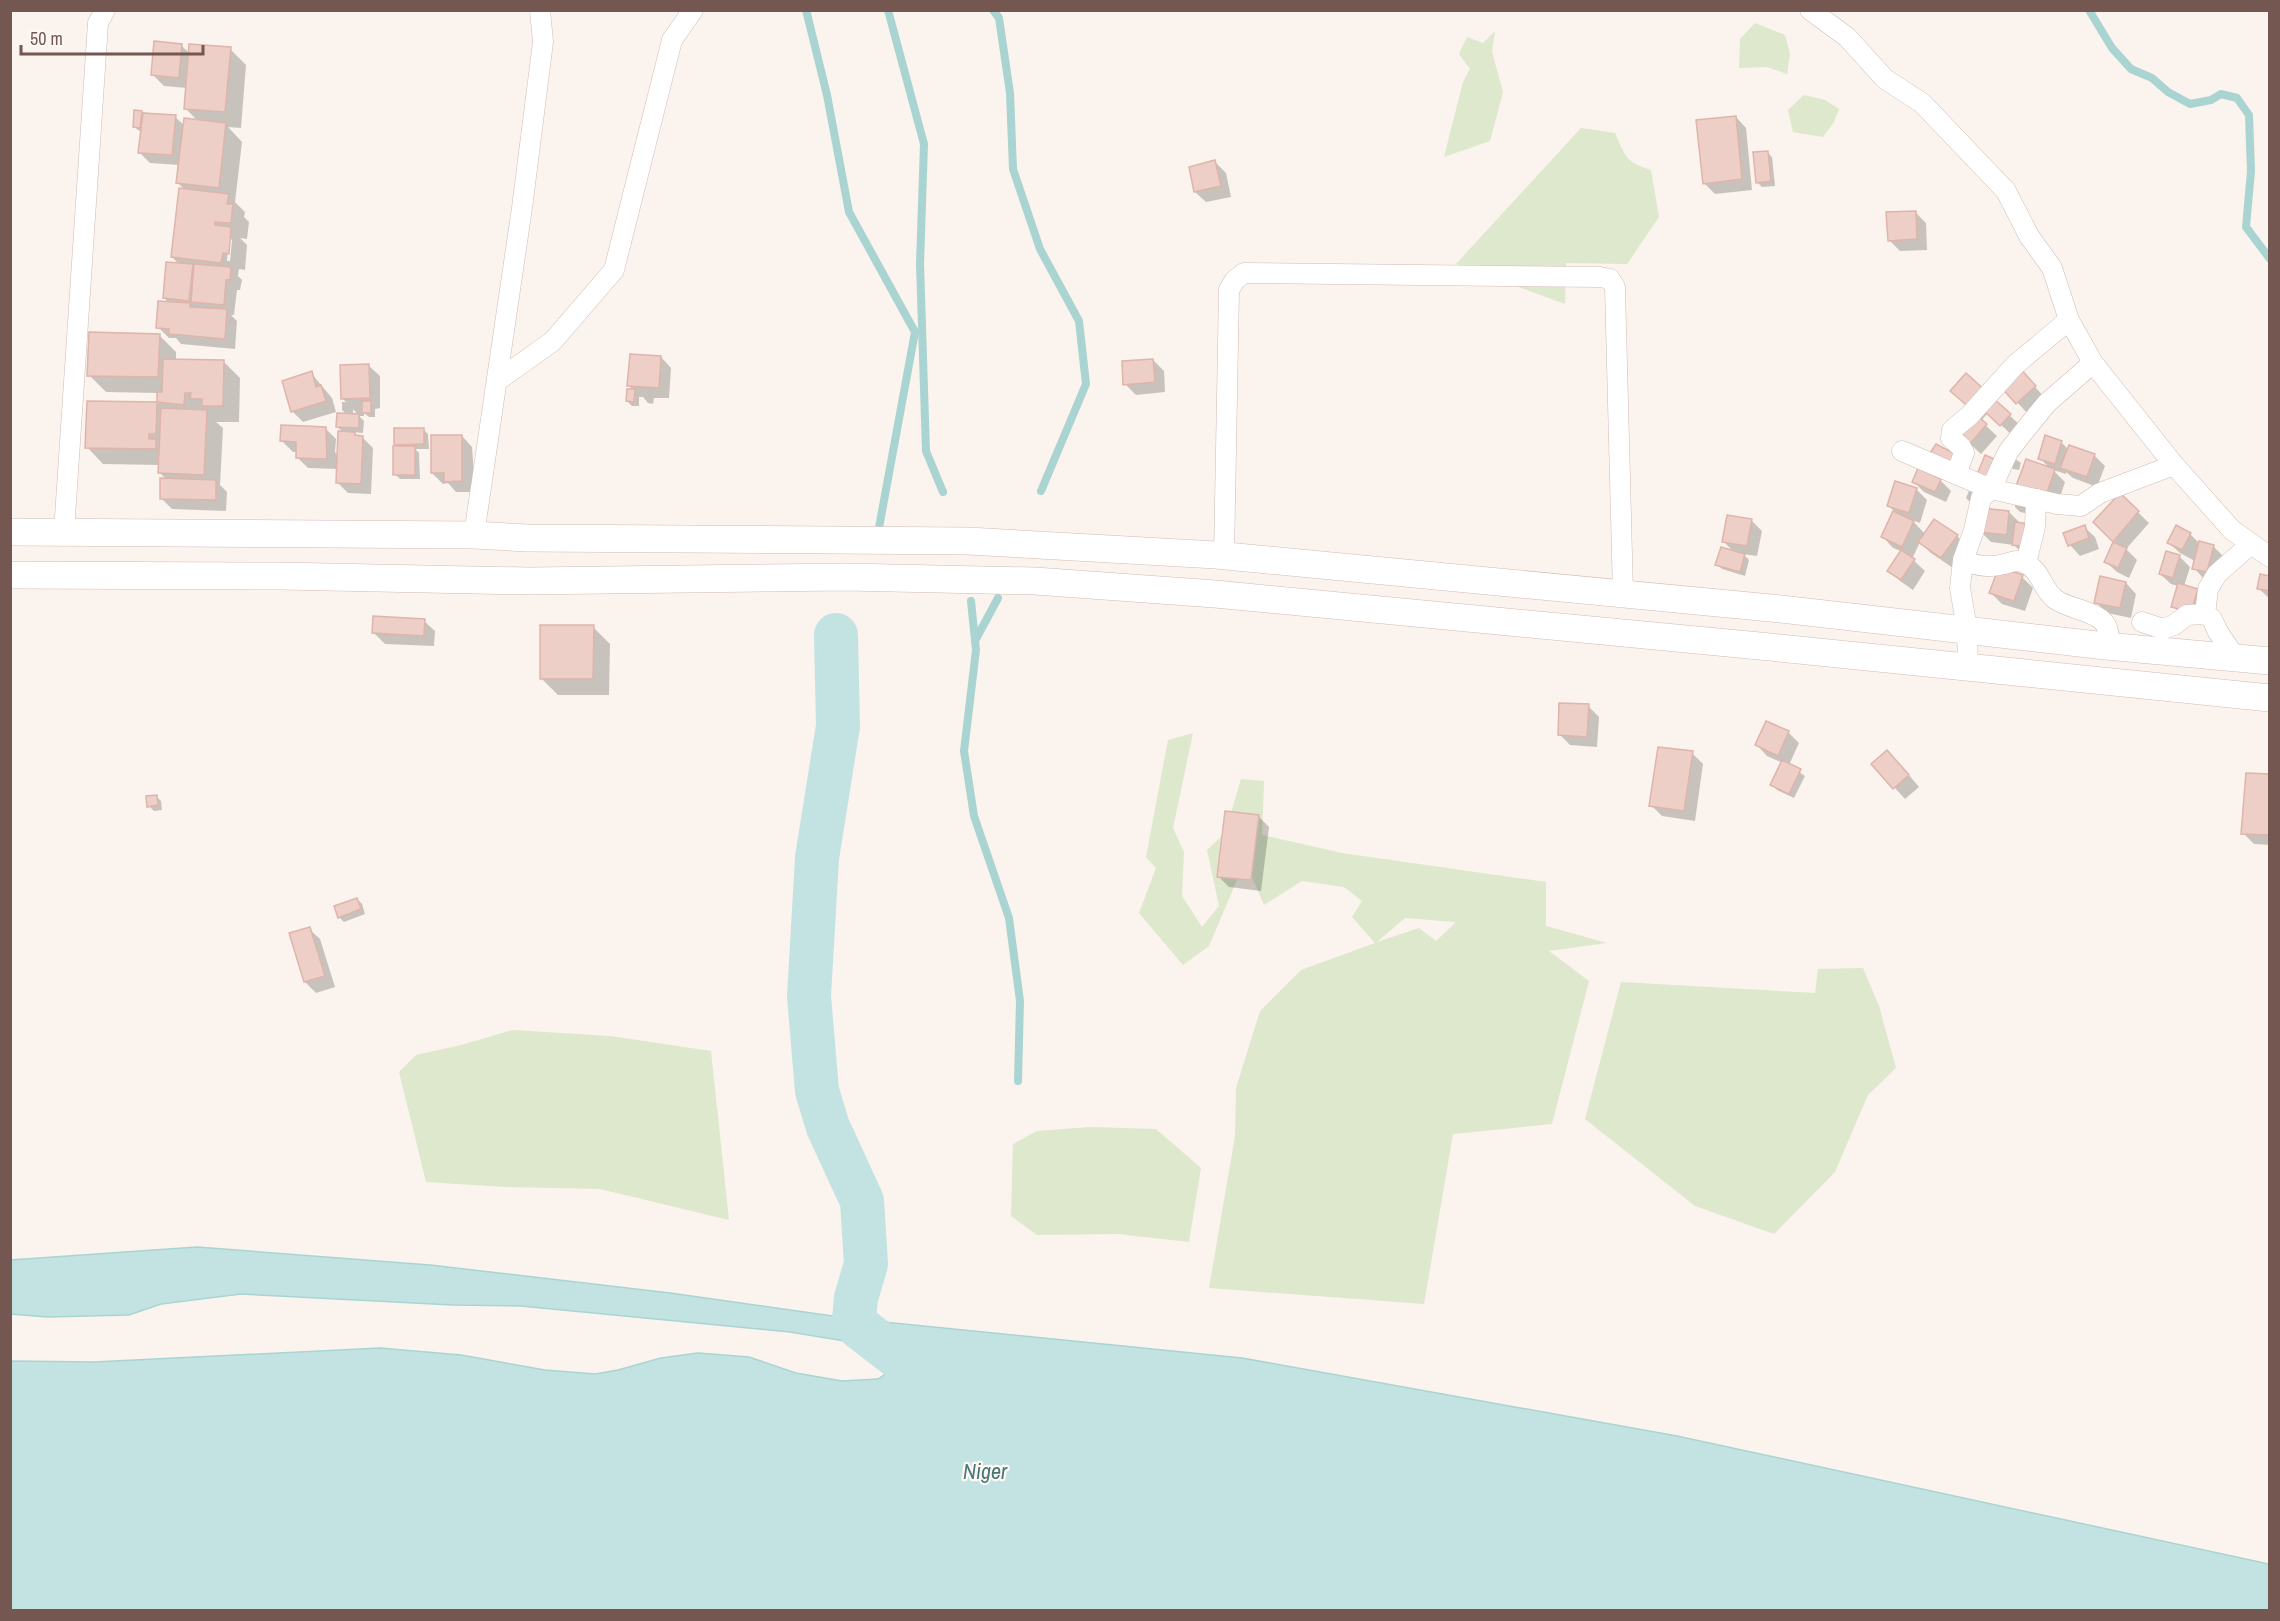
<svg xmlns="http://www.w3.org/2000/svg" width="2280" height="1621" viewBox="0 0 2280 1621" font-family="'Archivo Narrow',sans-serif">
<rect width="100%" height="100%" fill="#fbf3ed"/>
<g fill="#dde8cc" fill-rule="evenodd">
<polygon points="1755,23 1785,35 1790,54 1787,74 1767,67 1739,68 1740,39"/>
<polygon points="1495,31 1492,52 1503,92 1490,141 1444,157 1463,82 1470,69 1459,54 1467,37 1483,43"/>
<polygon points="1804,95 1825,100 1839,109 1834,122 1823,137 1793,132 1788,110"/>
<path d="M1581 128 1615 133C1626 157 1625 162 1651 170L1659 217 1627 264 1566 263 1565 304 1456 264Z"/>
<path d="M1193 733 1173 828 1184 852 1182 896 1202 927 1219 906 1207 850 1225 833 1241 779 1264 781 1262 835 1342 853 1546 882V926L1607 943 1549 951 1589 981 1552 1124 1453 1134 1424 1304 1209 1288 1235 1136 1236 1088 1260 1011 1301 970 1375 943 1352 917 1362 901 1344 887 1302 881 1264 905 1245 861 1209 946 1183 965 1139 913 1156 868 1146 857 1168 740ZM1405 918 1455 922V923L1436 941 1419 928 1377 942Z"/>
<polygon points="1863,968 1879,1006 1896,1068 1868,1095 1835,1172 1774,1234 1695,1206 1585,1119 1621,982 1815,993 1818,969"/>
<polygon points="513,1030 610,1036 711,1051 729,1220 600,1189 505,1187 426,1182 399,1072 416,1055 461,1045"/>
<polygon points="1090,1127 1156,1129 1201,1168 1189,1242 1118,1234 1037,1235 1011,1216 1013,1144 1037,1131"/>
</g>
<polygon fill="#c3e3e2" stroke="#aad4d2" stroke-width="1.5" points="197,1247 430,1265 670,1293 854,1319 1242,1358 1677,1436 2269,1564 2269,1610 11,1610 11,1361 94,1362 380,1348 461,1355 545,1370 595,1374 618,1370 661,1358 698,1353 749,1357 796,1373 842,1381 878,1379 887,1373 893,1362 891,1356 863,1344 790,1332 521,1306 453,1305 241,1294 161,1304 129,1315 47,1317 11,1314 11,1260"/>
<g fill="#0003" fill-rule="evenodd">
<path d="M181 45 190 54 230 49 246 65 241 128 228 127 242 142 235 202 245 212 244 217 249 222 247 239 240 238 247 245 245 270 239 269 238 276 242 280 240 290H237L234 315H231L237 321 235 349 181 344 176 338H169L158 327 169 303 164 298 179 264 172 257 185 190 178 183 180 165 150 163 139 152 141 132 134 127 141 112 175 117 185 126 199 122 185 108 187 88 164 86 153 75ZM229 237 232 240 230 261H227Z"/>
<polygon points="1736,117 1746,128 1752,190 1715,194 1704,183"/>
<polygon points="1767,152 1772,157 1775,186 1762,187 1757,182"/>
<polygon points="1215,162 1226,173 1231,197 1206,202 1195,192"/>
<polygon points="1915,212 1926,223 1927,250 1900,251 1889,240"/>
<polygon points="159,335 176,352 176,361 224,362 240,378 239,422 216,422 223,428 220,485 227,492 226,511 172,509 161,498 167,480 159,472 160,465 103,464 87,447 88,402 158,404 159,393 106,392 89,375"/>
<polygon points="661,357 671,368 669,398 654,398 653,404 648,403 643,397 639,397 639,406 632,406 627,401 634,391 629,386"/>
<polygon points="1153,360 1164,371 1165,392 1136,395 1125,384"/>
<polygon points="369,366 380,376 380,408 375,409 375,417 369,417 364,413 364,416 359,416 353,409 353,416 359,416 364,421 363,433 353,432 358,437 362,437 373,448 371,494 348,493 337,482 338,469 308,468 297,457 297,452 293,452 282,441 325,428 336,439 335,452 338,456 344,433 337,427 347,415 342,410 342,402 346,402 342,398"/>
<polygon points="311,373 332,398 336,412 303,422 293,412 283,382"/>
<polygon points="2029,380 2045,398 2028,414 2001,385"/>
<polygon points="1995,402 2021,426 2012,435 1988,413 1981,421 1997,436 1981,454 1959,434"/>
<polygon points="423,429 428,434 429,449 415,449 419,453 420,479 400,479 395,474 399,448 395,444"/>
<polygon points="462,436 472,447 474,474 472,474 472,492 456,492 448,483 443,484 432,473"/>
<polygon points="2061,442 2068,449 2094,455 2105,466 2097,487 2073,478 2066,472 2066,474 2053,470 2065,482 2058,503 2028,496 2051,470 2040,458"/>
<polygon points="2011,456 2021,463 2019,470 2013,469 2008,464"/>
<polygon points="1940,480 1951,491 1946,502 1924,492 1914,482"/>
<polygon points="1971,486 1980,489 1971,503 1966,498"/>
<polygon points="1916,489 1927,500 1920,523 1912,520 1925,534 1957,536 1968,547 1953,568 1931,553 1920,542 1912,559 1925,571 1913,590 1900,581 1889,570 1901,551 1893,548 1883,537 1894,511 1889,506"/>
<polygon points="2120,495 2149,523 2126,549 2137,560 2129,578 2117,572 2106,562 2119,546 2095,522"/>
<polygon points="2015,501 2026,502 2030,514 2020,512 2015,507"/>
<polygon points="2009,512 2020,523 2041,536 2038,557 2024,555 2014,545 1991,542 1980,531"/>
<polygon points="1751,520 1762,531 1757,556 1743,554 1749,560 1745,576 1722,569 1717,564 1734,552 1723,541"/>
<polygon points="2084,527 2095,537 2099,549 2080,556 2070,545"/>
<polygon points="2190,534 2199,543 2213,546 2224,557 2204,579 2194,568 2195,561 2180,553 2169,543"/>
<polygon points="2179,556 2190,567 2184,586 2197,590 2208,601 2184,617 2173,606 2178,586 2171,584 2160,574"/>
<polygon points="2022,577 2033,588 2025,611 2002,604 1991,593"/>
<polygon points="2270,577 2270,599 2259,589"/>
<polygon points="2126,583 2136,594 2131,618 2107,613 2096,602"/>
<polygon points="424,621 435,631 434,646 385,644 374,633"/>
<polygon points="593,627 610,644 609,695 558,695 541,678"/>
<polygon points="1588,706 1599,717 1597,747 1570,745 1559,734"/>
<polygon points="1788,732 1799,743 1789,765 1805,776 1794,798 1777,790 1772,785 1783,763 1767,756 1757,745"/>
<polygon points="1692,753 1703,764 1695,821 1662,816 1651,805"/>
<polygon points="1898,762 1919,787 1905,799 1873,764"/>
<polygon points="2270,775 2270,845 2254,844 2243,833"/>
<polygon points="156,796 161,801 162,810 154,811 149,806"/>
<polygon points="1258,816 1269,827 1261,891 1229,887 1218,876"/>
<polygon points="357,899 362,904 365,914 344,922 339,917"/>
<polygon points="309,929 320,939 335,987 316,993 305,982"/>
</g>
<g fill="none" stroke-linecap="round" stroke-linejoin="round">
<g stroke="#aad4d2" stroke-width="8">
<polyline points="806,10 827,95 849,212 915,332 878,533"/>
<polyline points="888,10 924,144 920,264 926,451 943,492"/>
<polyline points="993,10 999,18 1010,93 1013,169 1040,249 1079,321 1086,384 1041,491"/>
<polyline points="2089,10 2112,48 2131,69 2152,78 2168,92 2190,104 2211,100 2221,94 2237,98 2249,115 2251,171 2246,227 2270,259"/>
<polyline points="971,601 976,650 964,751 974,816 1009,918 1020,1001 1018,1081"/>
<polyline points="976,639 998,598"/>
</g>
<polyline stroke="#c3e3e2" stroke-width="44" points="836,635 838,726 817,858 809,996 817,1091 828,1127 862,1201 866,1264 856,1298 854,1319 859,1327 899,1358"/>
</g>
<g fill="#eecfc8" stroke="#dfb4aa" stroke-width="1.5">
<polygon points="154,41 182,44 179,78 151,75"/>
<polygon points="189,44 231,47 225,112 184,109"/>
<polygon points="134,110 142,111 140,128 133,127"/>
<polygon points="143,113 176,115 172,155 138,153"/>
<polygon points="1736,116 1742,179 1703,184 1696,120"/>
<polygon points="184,118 226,123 219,188 176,183"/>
<polygon points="1768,151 1771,181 1756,183 1753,152"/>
<polygon points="1215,160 1221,186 1194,192 1189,167"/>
<polygon points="179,188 229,194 227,204 233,204 231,223 215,222 215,225 231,227 229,254 223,253 221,263 171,257"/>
<polygon points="1916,211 1917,239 1888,241 1886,212"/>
<polygon points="166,262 193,264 189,301 163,298"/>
<polygon points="194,264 231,267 230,280 226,280 224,305 191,302"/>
<polygon points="158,301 190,303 190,307 227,309 225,339 169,334 169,329 156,328"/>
<polygon points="89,332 160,334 158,377 87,376"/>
<polygon points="630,354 661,356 659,388 627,386"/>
<polygon points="163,359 224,360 223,406 202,406 202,399 190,399 191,393 185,393 184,405 157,402 157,392 162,392"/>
<polygon points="1153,359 1155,382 1123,385 1122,361"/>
<polygon points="369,364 370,398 341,399 340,365"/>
<polygon points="2019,367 2036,386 2016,404 1999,385"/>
<polygon points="312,371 316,387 321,385 326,401 291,412 282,381"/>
<polygon points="1966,373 1987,392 1971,409 1950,391"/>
<polygon points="627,389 635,389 634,402 626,401"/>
<polygon points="1993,398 2011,414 2000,426 1982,409"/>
<polygon points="87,401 157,402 156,434 149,434 149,439 156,439 156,449 85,448"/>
<rect x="362" y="401" width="9" height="12"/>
<polygon points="161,408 207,410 204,475 158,473"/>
<polygon points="337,413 359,414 359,428 336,427"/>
<polygon points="1974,413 1987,424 1969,445 1957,434"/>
<polygon points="281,425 326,427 327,459 296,458 296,442 280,441"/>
<polygon points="394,428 424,428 424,444 394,445"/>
<polygon points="338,431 355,432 355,435 363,436 361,484 336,483"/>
<polygon points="431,435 462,435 462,481 444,482 444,473 431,473"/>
<polygon points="2045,435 2062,441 2055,464 2038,459"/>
<polygon points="1936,444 1959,456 1954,466 1929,455"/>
<polygon points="2069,445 2095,454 2087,477 2060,468"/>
<rect x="393" y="446" width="22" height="29"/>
<polygon points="1985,455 1999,461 1989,483 1976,477"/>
<polygon points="2026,459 2055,469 2047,493 2016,486"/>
<polygon points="1918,468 1941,479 1935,492 1912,482"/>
<polygon points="160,478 216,480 216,500 160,499"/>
<polygon points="1895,481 1917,488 1909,513 1887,506"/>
<polygon points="2120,493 2139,511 2113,542 2093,522"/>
<polygon points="1982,508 2009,511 2007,535 1979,532"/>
<polygon points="1893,511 1914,521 1902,547 1881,537"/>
<polygon points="1727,515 1752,519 1747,546 1722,542"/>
<polygon points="1934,519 1958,535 1941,558 1918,542"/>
<polygon points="2015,522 2030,524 2027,547 2012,545"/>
<polygon points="2085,525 2089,538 2068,546 2063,533"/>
<polygon points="2176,525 2191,533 2182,550 2167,543"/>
<polygon points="2199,541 2214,545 2207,572 2192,569"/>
<polygon points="2113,542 2127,548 2118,568 2104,562"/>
<polygon points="1721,547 1745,554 1740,572 1715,565"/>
<polygon points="1901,550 1915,559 1901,580 1887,571"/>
<polygon points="2166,551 2180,555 2173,578 2159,574"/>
<polygon points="1999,567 2023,575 2014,601 1989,593"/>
<polygon points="2260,574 2270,576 2270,591 2257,589"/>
<polygon points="2100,576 2126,582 2120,608 2094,603"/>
<polygon points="2178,583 2198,589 2191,612 2171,607"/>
<polygon points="373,616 425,619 424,636 372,633"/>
<polygon points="540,625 594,625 593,679 540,679"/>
<polygon points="1559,703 1589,704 1587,737 1558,735"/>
<polygon points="1766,721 1789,731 1778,756 1755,745"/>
<polygon points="1658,747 1693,751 1684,811 1649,806"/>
<polygon points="1887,750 1909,775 1893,789 1871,764"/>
<polygon points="1782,760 1801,769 1789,794 1770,785"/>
<polygon points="2246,773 2270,774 2270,835 2241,834"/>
<polygon points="157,795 158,805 147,807 146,796"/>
<polygon points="1225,811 1259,815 1251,880 1217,877"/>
<polygon points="357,898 361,909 338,918 334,906"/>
<polygon points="310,927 325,976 304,982 289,933"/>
</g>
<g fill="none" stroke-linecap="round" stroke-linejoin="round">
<g stroke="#cfbcb6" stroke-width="21">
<g id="minor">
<polyline points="1810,10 1847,37 1885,79 1922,103 2006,191 2029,236 2052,268 2069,320 2093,363 2174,465 2232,530 2270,557"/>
<polyline points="497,381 553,341 614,270 672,40 693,10"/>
<polyline points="1902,451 1991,489 2057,504 2081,506 2100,493 2174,465"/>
<polyline points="1956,474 1964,453 1961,447 1951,438 1952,430 1969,416 2015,365 2069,320"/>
<polyline points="64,532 98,23 105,10"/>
<polyline points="474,535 522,208 543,42 540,10"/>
<polyline points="1224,556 1229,290 1235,280 1244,273 1600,277 1610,279 1615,287 1623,594"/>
<path d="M1963 560C1976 566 1990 568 2004 564 2011 563 2015 559 2022 562 2041 568 2041 588 2055 599 2073 613 2119 610 2106 646"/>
<polyline points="2026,563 2035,527 2036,499"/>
<polyline points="2205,614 2208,589 2217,574 2251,544"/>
<polyline points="2142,622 2163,629 2174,625 2187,615 2205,614 2212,619 2218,632 2235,657"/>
<polyline points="1968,667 1967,629 1960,588 1963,560 1974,530 1981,498 1991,489 2008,452 2025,430 2047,403 2093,363"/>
</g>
</g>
<g stroke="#d2bbb4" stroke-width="28">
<g id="secondary">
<polyline points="10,532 474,535 527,538 968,541 1216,555 1781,609 2106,646 2270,661"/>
<polyline points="10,575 280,576 528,581 846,577 1035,581 1215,594 1770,647 2270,698"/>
</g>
</g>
<use href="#minor" stroke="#fff" stroke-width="20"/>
<use href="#secondary" stroke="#fff" stroke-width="27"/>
</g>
<g text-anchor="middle" stroke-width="4.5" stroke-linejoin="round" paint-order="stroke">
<g font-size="22" font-style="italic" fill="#467876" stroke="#fef8f4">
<text x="985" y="1479">Niger</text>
</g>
</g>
<rect width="2280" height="1621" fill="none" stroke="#755752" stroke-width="24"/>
<path d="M21 45v9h182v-9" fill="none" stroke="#755752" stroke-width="3"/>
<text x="30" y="45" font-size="18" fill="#755752" stroke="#fef8f4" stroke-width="4.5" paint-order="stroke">50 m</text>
</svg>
